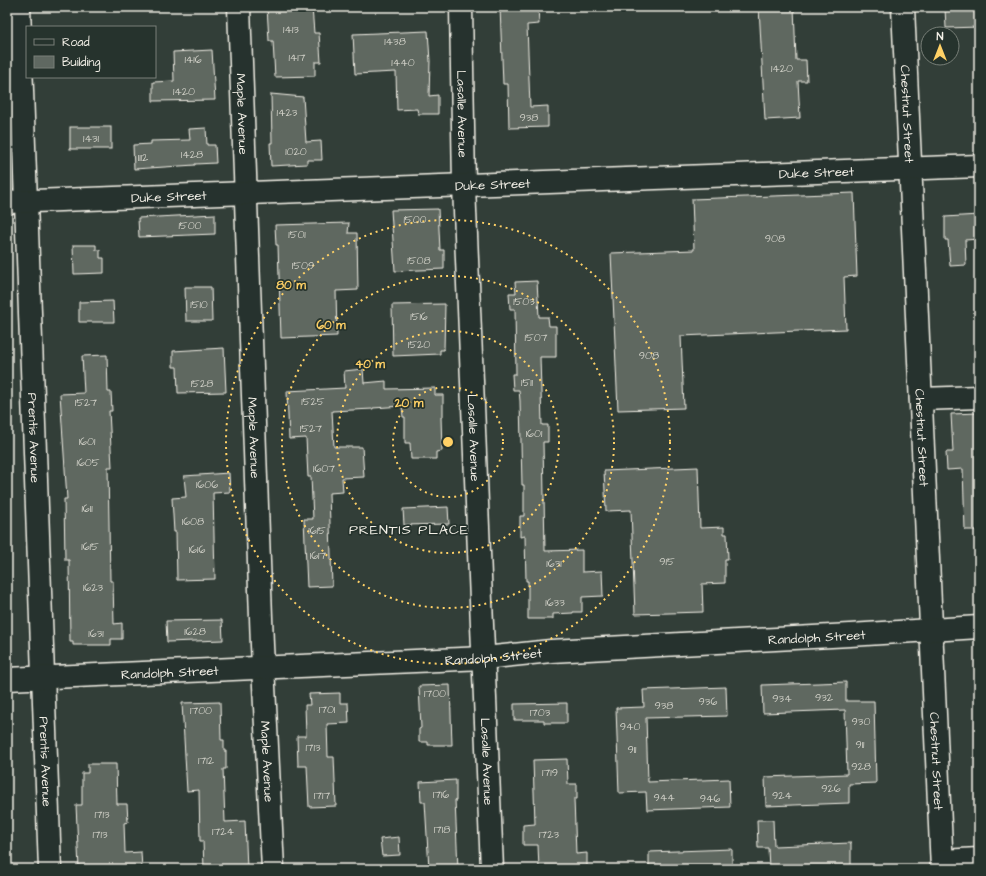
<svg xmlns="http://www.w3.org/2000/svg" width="986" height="876" viewBox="0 0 986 876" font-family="'Architects Daughter',sans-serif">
<rect width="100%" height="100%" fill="#323e38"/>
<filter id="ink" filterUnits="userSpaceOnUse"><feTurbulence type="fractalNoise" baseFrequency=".025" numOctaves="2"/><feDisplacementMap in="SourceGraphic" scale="8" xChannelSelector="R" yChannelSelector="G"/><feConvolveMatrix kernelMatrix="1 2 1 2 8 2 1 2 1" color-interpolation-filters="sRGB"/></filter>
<g filter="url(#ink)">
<g fill="#5f6861" stroke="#f4f1e8">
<polygon points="267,7 312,7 314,33 319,33 321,62 315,62 315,76 275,77 273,41 269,41"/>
<polygon points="500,7 538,7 539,24 527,25 530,107 548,106 548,127 509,128 508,84 503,84"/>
<polygon points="759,7 794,7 796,60 806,60 807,81 798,81 800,118 765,120"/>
<polygon points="956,7 979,7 979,27 946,28 945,8"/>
<polygon points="428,31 430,61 429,96 438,95 438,114 418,114 417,109 397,110 396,72 355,74 353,34"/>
<polygon points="212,50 215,100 153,101 153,82 174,81 173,52"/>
<polygon points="271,94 303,97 306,142 321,141 322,160 307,160 307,164 271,166 270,143 272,143"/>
<rect x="70" y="127" width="41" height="22"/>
<polygon points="206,128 207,145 215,145 216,163 195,164 195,165 134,169 133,145 151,144 151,141 190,140 189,129"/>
<polygon points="854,193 857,276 844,277 846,329 681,336 684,408 618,410 611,253 694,250 692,199"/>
<polygon points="438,209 440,250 444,250 444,269 395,271 391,210"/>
<polygon points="215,214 215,234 139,237 138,218"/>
<polygon points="979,215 979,239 965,240 966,265 950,266 948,240 945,240 945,217"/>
<polygon points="349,223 348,233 357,233 358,290 336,291 337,336 281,338 278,245 276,245 275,225"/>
<polygon points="73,245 96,245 96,250 100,250 100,258 104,258 104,273 74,274"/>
<polygon points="537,281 539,317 548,317 549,326 556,326 556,357 540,357 542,425 548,425 548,442 543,442 545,551 582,550 582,572 602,571 603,596 582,597 582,612 573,612 573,613 553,614 553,619 528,619 528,581 526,581 525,536 520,537 520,516 524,516 524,485 522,485 520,401 519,390 513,390 512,374 516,374 515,309 510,309 509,293 516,293 515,282"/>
<polygon points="185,287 211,287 212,321 186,321"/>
<polygon points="113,301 114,322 79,322 79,302"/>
<polygon points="445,304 444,350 440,350 440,354 393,356 392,305"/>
<polygon points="224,348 226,392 178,393 177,367 173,367 173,351"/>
<polygon points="107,355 108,392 111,392 112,411 109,411 112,467 108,467 110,581 113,581 114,624 122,623 122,639 111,639 111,645 73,645 73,642 70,642 69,560 65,560 64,499 67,499 60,394 84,393 82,356"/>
<polygon points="363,369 364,383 386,381 386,389 435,388 435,395 443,395 443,417 441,417 442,451 436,452 436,459 411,459 410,443 405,443 405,417 403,417 402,406 373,408 373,409 332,411 334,447 362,447 364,477 342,478 343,492 329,493 332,586 307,587 304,519 313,519 311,477 308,477 306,438 289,439 287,391 345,388 344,371"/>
<polygon points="979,413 979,530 965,530 963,469 947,470 946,452 953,452 951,414"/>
<polygon points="698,467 700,528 724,527 724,534 727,534 728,559 725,559 725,583 702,584 703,612 635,614 631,510 606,511 604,471"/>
<polygon points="229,473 230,492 213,493 215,579 177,580 176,532 174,532 172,498 186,497 184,476"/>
<polygon points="448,507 449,524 404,525 403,509"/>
<polygon points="222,620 223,640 167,642 166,621"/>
<polygon points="846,682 846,701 874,701 876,783 849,784 849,803 766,806 765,777 847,774 845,710 763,713 762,685"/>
<polygon points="450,685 452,745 428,745 428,742 419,742 419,729 421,728 419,686"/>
<polygon points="726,687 727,716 646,718 648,782 729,779 730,807 647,810 646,792 619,793 616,708 644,707 643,690"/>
<polygon points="340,693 340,703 348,703 349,723 327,724 328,757 334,757 336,806 309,807 307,766 298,766 297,736 306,736 305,705 310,705 309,694"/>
<polygon points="220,702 221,740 224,740 224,751 226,751 226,769 223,769 225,822 245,821 247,869 204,869 203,841 200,841 199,790 187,791 182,703"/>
<polygon points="567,703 567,723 544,723 544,720 514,720 514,704"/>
<polygon points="567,759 568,784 577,784 577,799 574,799 576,854 587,853 587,869 539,869 538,845 523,845 523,825 535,824 533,760"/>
<polygon points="88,764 116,764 117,804 127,804 128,822 124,823 125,853 141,852 142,869 79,869 76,805 82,805 82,773 88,773"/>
<polygon points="456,780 456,800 455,800 458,869 429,869 425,802 421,802 420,782"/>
<polygon points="757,820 773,820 774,846 851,843 851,869 769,869 768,848 758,848"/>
<polygon points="399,837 400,855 382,856 380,839"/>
<polygon points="732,849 732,869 649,869 649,852"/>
</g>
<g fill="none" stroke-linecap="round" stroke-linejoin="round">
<g stroke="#f4f1e8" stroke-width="25">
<g id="minor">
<path id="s1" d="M19 7 50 869"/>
<path id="s2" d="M239 7 262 645 273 869"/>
<path id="s3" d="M461 7 464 186 492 869"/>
<path id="s4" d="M903 7 942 869"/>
<path id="s5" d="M7 202 979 166"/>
<polyline points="921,399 979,397"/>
<path id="s6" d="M7 679 484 658 551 651 850 635 979 627"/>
<polyline points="942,861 979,859"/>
</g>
</g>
<use href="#minor" stroke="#26332d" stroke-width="22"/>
</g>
</g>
<g fill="none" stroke="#ffd166" stroke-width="2" stroke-dasharray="2 4">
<circle cx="448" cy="442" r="55"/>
<circle cx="448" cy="442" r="111"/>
<circle cx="448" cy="442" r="166"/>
<circle cx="448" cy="442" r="222"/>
</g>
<g text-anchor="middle" stroke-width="3.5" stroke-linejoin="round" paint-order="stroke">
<g font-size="11" fill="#cfcfc6">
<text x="291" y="33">1413</text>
<text x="395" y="45">1438</text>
<text x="297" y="61">1417</text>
<text x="193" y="63">1416</text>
<text x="403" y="66">1440</text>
<text x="782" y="72">1420</text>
<text x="184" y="95">1420</text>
<text x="287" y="116">1423</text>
<text x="529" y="121">938</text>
<text x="91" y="142">1431</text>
<text x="296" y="155">1020</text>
<text x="192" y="158">1428</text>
<text x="143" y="161">1112</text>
<text x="415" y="223">1500</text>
<text x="190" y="229">1500</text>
<text x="297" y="238">1501</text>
<text x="775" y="242">908</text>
<text x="419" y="264">1508</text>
<text x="303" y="269">1509</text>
<text x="524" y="305">1503</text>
<text x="199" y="308">1510</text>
<text x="419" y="320">1516</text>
<text x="536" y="341">1507</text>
<text x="419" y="348">1520</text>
<text x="649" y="359">908</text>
<text x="527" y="386">1511</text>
<text x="202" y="387">1528</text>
<text x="313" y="405">1525</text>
<text x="86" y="406">1527</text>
<text x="311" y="432">1527</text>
<text x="534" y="437">1601</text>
<text x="87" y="445">1601</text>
<text x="88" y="466">1605</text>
<text x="324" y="472">1607</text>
<text x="207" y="488">1606</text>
<text x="87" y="512">1611</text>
<text x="193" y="525">1608</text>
<text x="317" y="534">1615</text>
<text x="90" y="550">1615</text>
<text x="197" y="553">1616</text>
<text x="318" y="559">1617</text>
<text x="667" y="565">915</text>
<text x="554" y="567">1631</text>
<text x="93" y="591">1623</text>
<text x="555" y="606">1633</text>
<text x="195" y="635">1628</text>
<text x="96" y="637">1631</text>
<text x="435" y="697">1700</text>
<text x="824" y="701">932</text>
<text x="782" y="702">934</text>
<text x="708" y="705">936</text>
<text x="664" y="709">938</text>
<text x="327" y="713">1701</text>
<text x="201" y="714">1700</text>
<text x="540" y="716">1703</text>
<text x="861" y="725">930</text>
<text x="630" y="730">940</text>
<text x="860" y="748">911</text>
<text x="313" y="751">1713</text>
<text x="632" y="753">911</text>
<text x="206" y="764">1712</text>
<text x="861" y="770">928</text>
<text x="550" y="776">1719</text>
<text x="831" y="792">926</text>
<text x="441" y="798">1716</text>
<text x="322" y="799">1717</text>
<text x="782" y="799">924</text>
<text x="664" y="801">944</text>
<text x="710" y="802">946</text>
<text x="102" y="818">1713</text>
<text x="442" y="833">1718</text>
<text x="223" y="835">1724</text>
<text x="100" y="838">1713</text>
<text x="549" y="838">1723</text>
</g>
<g font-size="13" fill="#f4f1e8" stroke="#26332d">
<text dy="5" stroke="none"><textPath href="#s2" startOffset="107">Maple Avenue</textPath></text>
<text dy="5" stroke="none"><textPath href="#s3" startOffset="107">Lasalle Avenue</textPath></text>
<text dy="5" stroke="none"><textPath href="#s4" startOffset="107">Chestnut Street</textPath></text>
<text dy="5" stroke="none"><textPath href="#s5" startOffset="810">Duke Street</textPath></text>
<text dy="5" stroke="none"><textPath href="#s5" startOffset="486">Duke Street</textPath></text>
<text dy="5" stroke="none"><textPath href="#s5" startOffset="162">Duke Street</textPath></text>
<text dy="5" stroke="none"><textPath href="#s1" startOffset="431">Prentis Avenue</textPath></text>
<text dy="5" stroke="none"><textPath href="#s2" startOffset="431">Maple Avenue</textPath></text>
<text dy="5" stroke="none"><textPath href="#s3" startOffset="431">Lasalle Avenue</textPath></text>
<text dy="5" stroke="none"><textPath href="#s4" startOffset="431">Chestnut Street</textPath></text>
<text dy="5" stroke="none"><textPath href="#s6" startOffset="811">Randolph Street</textPath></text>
<text dy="5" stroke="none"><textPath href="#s6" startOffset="487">Randolph Street</textPath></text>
<text dy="5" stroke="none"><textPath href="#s6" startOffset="163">Randolph Street</textPath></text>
<text dy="5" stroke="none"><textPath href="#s1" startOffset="755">Prentis Avenue</textPath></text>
<text dy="5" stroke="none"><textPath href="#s2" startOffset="755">Maple Avenue</textPath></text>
<text dy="5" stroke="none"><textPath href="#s3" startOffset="755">Lasalle Avenue</textPath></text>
<text dy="5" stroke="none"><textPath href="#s4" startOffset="755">Chestnut Street</textPath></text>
</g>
<g font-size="14" letter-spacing="1" fill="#f4f1e8" stroke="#26332d">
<text x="409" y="534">PRENTIS PLACE</text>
</g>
</g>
<circle cx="448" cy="442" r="6" fill="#ffd166" stroke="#26332d" stroke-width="2"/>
<g font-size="12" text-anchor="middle" font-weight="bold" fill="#ffd166" stroke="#26332d" stroke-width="3.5" stroke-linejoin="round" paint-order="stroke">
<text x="291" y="289">80 m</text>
<text x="331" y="329">60 m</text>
<text x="370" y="368">40 m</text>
<text x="409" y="407">20 m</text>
</g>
<rect width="986" height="876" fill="none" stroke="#26332d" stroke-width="24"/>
<rect x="12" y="12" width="962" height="852" fill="none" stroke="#f4f1e8" stroke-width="1.5" filter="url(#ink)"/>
<rect x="26" y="26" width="130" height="52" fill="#26332d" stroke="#787f78"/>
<rect x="34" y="39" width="20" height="6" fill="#26332d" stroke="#787f78"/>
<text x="62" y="46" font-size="12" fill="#f4f1e8">Road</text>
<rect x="34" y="56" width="20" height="12" fill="#5f6861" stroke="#787f78"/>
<text x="62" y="66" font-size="12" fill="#f4f1e8">Building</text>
<g transform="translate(940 46)"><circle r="19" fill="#26332d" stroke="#787f78"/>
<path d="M0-3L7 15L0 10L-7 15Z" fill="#ffd166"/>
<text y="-6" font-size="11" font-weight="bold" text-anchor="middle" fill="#f4f1e8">N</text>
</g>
</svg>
